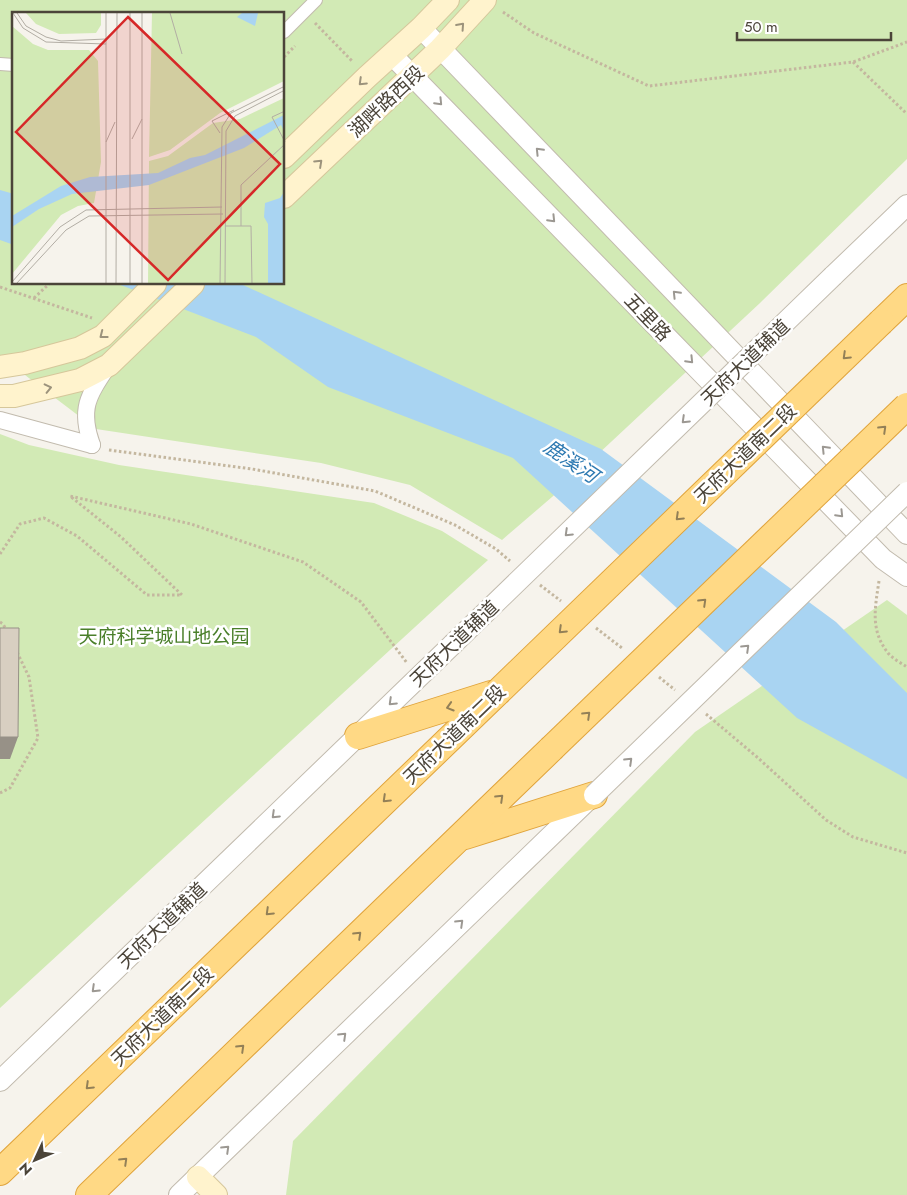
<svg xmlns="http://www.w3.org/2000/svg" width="907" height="1195" viewBox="0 0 907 1195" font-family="Jost,'Noto Sans SC',sans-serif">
<rect width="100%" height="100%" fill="#f6f3ec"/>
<g fill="#d2eab5" fill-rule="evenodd">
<path d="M0 0H907V159L760 303 552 497 502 540 410 485 321 463 96 429 0 356ZM14 14H284V284H14Z"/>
<polygon points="0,434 29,445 119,465 374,503 442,531 488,560 0,1008"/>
<polygon points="887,600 907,615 907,1195 286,1195 293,1141 695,732"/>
</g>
<g fill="#a9d4f2">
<polygon points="0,190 14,194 14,245 0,240"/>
<polygon points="118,284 241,284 601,449 836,622 907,693 907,779 797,718 513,458 328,387 256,337"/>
</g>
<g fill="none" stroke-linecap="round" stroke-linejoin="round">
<g stroke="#c2bbae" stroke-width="14">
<g id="pedestrian">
<polyline points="284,32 316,0"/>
<polyline points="0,64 14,65"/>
</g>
</g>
<g stroke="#c2bbae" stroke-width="18">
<g id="minor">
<polyline points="0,420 92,445"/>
<path d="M92 445C79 409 88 396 108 366"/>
</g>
</g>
<g stroke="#c2bbae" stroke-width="22">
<g id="tertiary">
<polyline points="421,28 907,534"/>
<polyline points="392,55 883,559 907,576"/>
<polyline points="833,276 907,205"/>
<polyline points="0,1081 453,644"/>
<polyline points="179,1195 591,797"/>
</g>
</g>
<g stroke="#d6c79b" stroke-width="24">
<g id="secondary">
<polyline points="284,157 367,77 421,28 448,0"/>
<polyline points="284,197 440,49 485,0"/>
<polyline points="0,367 25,363 80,348 103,336 155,284"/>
<polyline points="0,396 14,396 80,380 109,365 193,284"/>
<polyline points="198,1177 216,1195"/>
</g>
</g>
<g stroke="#e0a43c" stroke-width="28">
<g id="trunk">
<polyline points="881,322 907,297"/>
<polyline points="358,736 491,694"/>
<polyline points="465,836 594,795"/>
<polyline points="0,1172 497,693"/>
<polyline points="89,1195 551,749"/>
</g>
</g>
<g stroke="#c4b79f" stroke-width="3" stroke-dasharray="2.5 2.5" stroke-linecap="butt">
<polyline points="503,12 534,33 649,86 853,62 907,42"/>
<polyline points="315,23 353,62"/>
<polyline points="284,57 295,46"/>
<polyline points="853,62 907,114"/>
<polyline points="0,287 92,318"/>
<polyline points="34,298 49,284"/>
<polyline points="109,450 252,469 375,491 455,525 496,549 510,561"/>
<polyline points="0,554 20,524 44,518 77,536 147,595 182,595 121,537 70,496 191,524 303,562 361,602 407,663"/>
<path d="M879 581C875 608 870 630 888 653 893 659 901 663 907 667"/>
<polyline points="540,585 561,601"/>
<polyline points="0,622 3,624 7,631"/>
<polyline points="596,628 622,648"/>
<polyline points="659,677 675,690"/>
<polyline points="706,714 757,757 826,820 853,837 907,853"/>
<polyline points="0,793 10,788 38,738 29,677 17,652"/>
</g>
<use href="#pedestrian" stroke="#fff" stroke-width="12"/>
<use href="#minor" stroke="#fff" stroke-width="16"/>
<use href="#tertiary" stroke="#fff" stroke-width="20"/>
<use href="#secondary" stroke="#fff3cd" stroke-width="22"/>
<use href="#trunk" stroke="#ffd985" stroke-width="26"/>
<g stroke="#c2bbae" stroke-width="22" stroke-linecap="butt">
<g id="tertiary-bridge">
<polyline points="453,644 833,276"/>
<polyline points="594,795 907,492"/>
</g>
</g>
<g stroke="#e0a43c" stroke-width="28" stroke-linecap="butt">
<g id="trunk-bridge">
<polyline points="497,693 881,322"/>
<polyline points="551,749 907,406"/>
</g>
</g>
<use href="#tertiary-bridge" stroke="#fff" stroke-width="20"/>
<use href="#trunk-bridge" stroke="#ffd985" stroke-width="26"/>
</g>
<polygon fill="#979187" points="0,737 18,737 10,759 0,759"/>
<polygon fill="#d8cfc1" stroke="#979187" points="0,628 19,628 18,737 0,737"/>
<defs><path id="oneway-chevron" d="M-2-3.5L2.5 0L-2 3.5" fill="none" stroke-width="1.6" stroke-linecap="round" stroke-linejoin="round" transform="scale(1.25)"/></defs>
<g stroke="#9c937c">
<use href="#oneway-chevron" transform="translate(461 26) rotate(-48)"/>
<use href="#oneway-chevron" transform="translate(362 82) rotate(136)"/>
<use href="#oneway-chevron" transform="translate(319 163) rotate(-43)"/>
<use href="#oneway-chevron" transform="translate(103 335) rotate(142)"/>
<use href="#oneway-chevron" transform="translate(48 388) rotate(-13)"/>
</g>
<g stroke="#9c9892">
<use href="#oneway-chevron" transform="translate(439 102) rotate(46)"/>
<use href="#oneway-chevron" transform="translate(539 151) rotate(-134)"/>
<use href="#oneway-chevron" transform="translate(552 219) rotate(46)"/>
<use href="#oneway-chevron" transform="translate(676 294) rotate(-134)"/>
<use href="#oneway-chevron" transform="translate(690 360) rotate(46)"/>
<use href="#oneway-chevron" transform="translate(685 420) rotate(136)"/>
<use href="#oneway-chevron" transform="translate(825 449) rotate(-134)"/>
<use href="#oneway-chevron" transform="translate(840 514) rotate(46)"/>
<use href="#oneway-chevron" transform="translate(568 533) rotate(136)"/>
<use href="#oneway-chevron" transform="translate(746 648) rotate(-44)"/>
<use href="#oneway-chevron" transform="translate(392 702) rotate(136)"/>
<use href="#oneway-chevron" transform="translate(629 761) rotate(-44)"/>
<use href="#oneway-chevron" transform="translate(275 815) rotate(136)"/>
<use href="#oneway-chevron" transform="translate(460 923) rotate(-44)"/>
<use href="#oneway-chevron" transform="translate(95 989) rotate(136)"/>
<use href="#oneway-chevron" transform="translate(343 1036) rotate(-44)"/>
<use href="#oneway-chevron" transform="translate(226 1149) rotate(-44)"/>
</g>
<g stroke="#938057">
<use href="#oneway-chevron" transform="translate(846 356) rotate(136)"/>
<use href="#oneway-chevron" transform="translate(883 429) rotate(-44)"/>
<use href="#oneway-chevron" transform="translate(679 517) rotate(136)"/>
<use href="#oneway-chevron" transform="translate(703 602) rotate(-44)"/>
<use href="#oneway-chevron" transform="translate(562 630) rotate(136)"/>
<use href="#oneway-chevron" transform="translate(450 707) rotate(163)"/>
<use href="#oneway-chevron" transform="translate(587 715) rotate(-44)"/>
<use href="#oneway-chevron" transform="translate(500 798) rotate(-44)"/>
<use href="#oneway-chevron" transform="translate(386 799) rotate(136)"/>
<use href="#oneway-chevron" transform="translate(269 912) rotate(136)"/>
<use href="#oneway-chevron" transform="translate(358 935) rotate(-44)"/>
<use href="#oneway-chevron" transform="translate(241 1048) rotate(-44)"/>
<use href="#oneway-chevron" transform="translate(89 1086) rotate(136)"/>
<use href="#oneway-chevron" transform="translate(124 1161) rotate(-44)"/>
</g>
<g text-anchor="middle" stroke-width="5" stroke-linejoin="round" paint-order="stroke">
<g font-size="19" fill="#4b4439" stroke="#fff">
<text transform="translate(386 101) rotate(-43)" y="7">湖畔路西段</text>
<text transform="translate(648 317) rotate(46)" y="7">五里路</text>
<text transform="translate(745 362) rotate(-44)" y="7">天府大道辅道</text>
<text transform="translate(745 453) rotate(-44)" y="7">天府大道南二段</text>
<text transform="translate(454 643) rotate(-44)" y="7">天府大道辅道</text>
<text transform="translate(454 734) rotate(-44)" y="7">天府大道南二段</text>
<text transform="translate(162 925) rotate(-44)" y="7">天府大道辅道</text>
<text transform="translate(162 1016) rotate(-44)" y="7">天府大道南二段</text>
</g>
<g font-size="19" fill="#4a7f2a" stroke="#fff">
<text x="164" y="643">天府科学城山地公园</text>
</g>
<g font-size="20" font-style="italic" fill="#2e7ab2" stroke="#fff">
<text transform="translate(571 461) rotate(34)" y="7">鹿溪河</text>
</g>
</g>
<g transform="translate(12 12)">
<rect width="272" height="272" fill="#f6f3ec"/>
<path d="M14 1H89V13L84 21 47 22 24 12ZM140 1H272V69L208 101 158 138 137 145ZM0 14 21 32 36 38H77L86 49 89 150 82 191 66 194 49 203 0 262ZM272 86V272H136L137 149 156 144 201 111 228 107Z" fill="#d2eab5"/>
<path d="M230 1H246L243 14 225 5ZM272 103V119L269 113 232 136 137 173 60 182 27 197 0 215V204L49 174 78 165 146 161 178 146 193 143ZM272 180V272H256V212L252 205 253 191 268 186Z" fill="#a9d4f2"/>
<path fill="none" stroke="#b2ada4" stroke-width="1" d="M1 1 11 16 34 30 94 32M5 1 14 14 34 25 49 29 94 27M94 1V272M158 1 170 42M273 99 260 105 273 130M208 121 200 109 222 98M120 127 130 107M94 130 103 110M213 214H239L240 272M229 214V173L273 132M0 270 48 215 74 198 210 195M4 272 54 218 77 204 211 202M104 272 105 1M118 272V1M130 272V1M208 272 210 115 219 101 273 74M213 272 214 119 223 104 273 78"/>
<path fill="#d62828" fill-opacity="0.15" stroke="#d62828" stroke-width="2.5" d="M116 5 268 152 156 268 4 120Z"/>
<rect width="272" height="272" fill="none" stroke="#4b4439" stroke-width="2.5"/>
</g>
<g transform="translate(35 1160) rotate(226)" stroke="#ffffff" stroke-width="4" paint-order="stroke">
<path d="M0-4L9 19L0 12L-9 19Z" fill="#4b4439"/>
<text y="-8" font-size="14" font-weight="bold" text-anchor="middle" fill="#4b4439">N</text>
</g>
<path d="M737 32v8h154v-8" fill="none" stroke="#4b4439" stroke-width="2.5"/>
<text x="744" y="32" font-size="15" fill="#4b4439" stroke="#ffffff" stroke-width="4" paint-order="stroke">50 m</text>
</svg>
